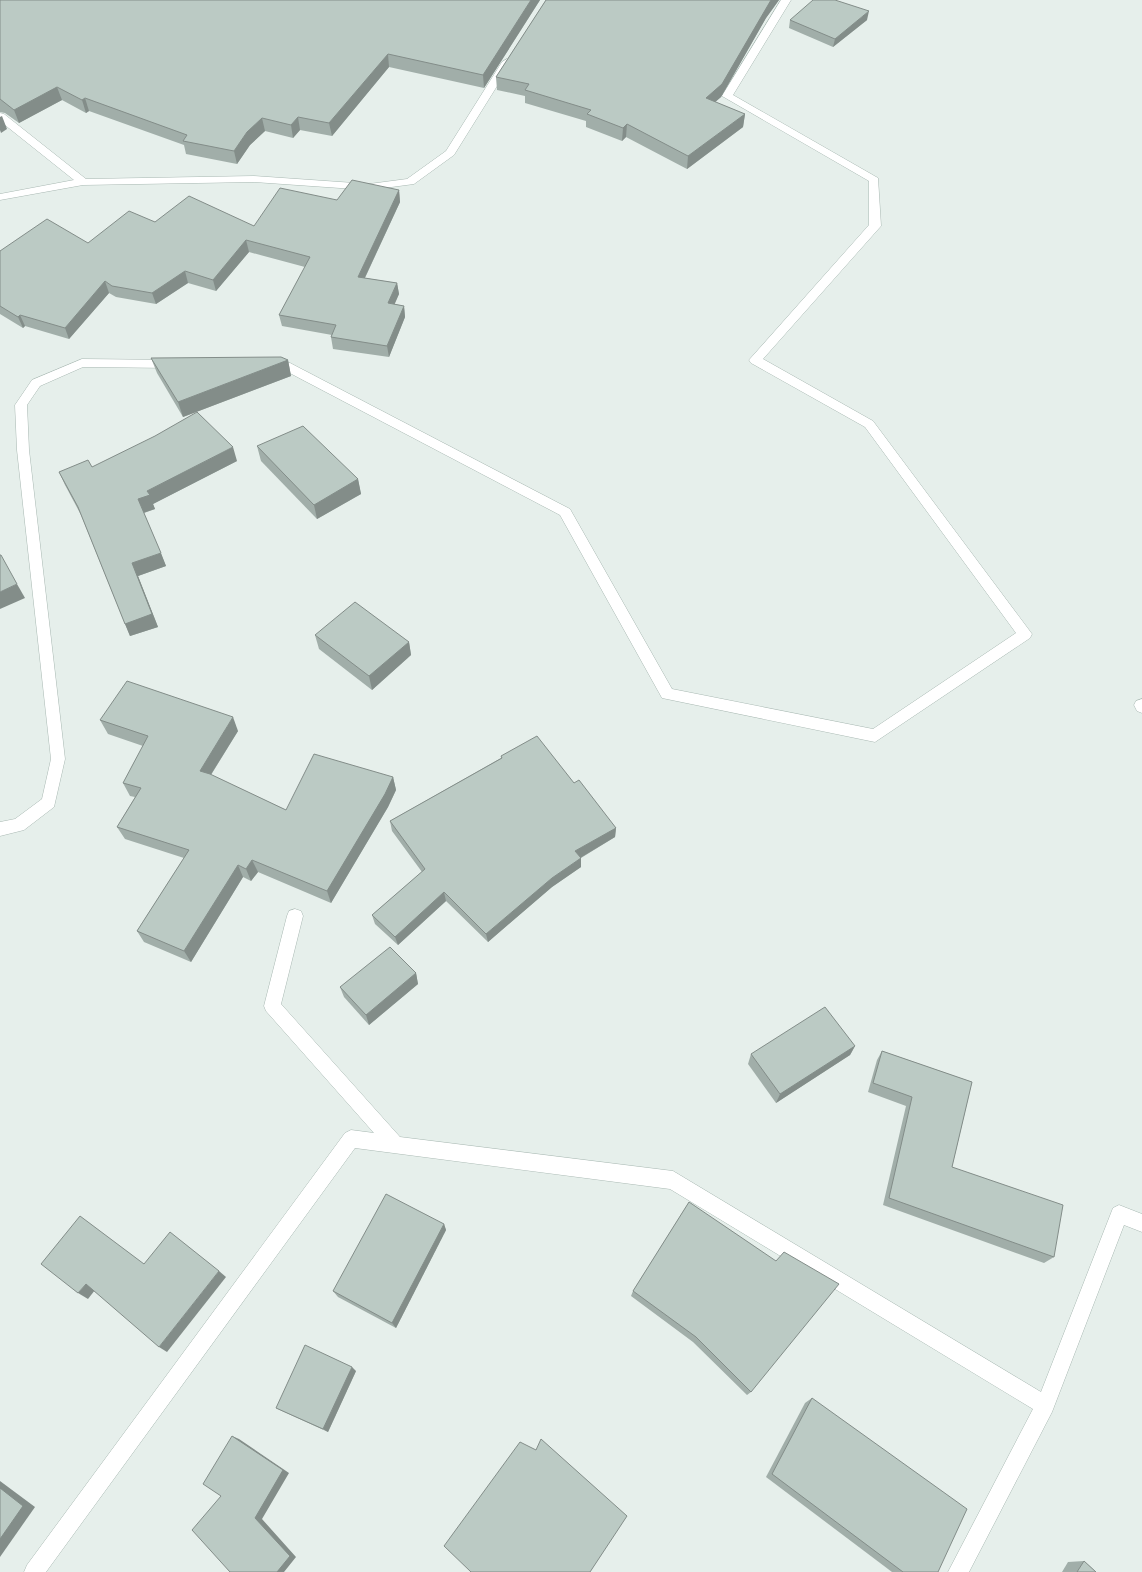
<svg xmlns="http://www.w3.org/2000/svg" width="1142" height="1572" viewBox="0 0 1142 1572" font-family="Rubik,sans-serif">
<rect width="100%" height="100%" fill="#e6efeb"/>
<g fill="none" stroke-linecap="round" stroke-linejoin="round">
<g stroke="#a8b8b2" stroke-width="1">
<g id="street">
<polygon points="781,0 791,0 733,95 878,178 881,226 763,359 873,421 1032,634 1030,638 875,742 662,698 560,515 284,370 270,370 264,366 270,362 290,363 570,509 672,689 873,729 1016,633 865,427 751,363 749,360 869,225 869,181 722,96"/>
<polygon points="507,59 512,62 454,155 414,184 369,190 254,182 83,185 0,200 0,194 74,180 0,121 0,113 4,114 86,179 254,176 369,184 407,179 446,151 502,62"/>
<polygon points="82,359 174,360 180,364 174,368 83,367 40,386 27,405 29,450 65,759 54,807 24,830 0,836 0,822 15,819 42,799 51,759 17,450 15,405 32,380"/>
<polygon points="1142,699 1142,713 1137,711 1134,705 1136,701"/>
<polygon points="295,909 301,911 303,916 281,1004 400,1137 673,1171 1041,1392 1113,1208 1119,1205 1142,1214 1142,1232 1124,1225 1052,1412 969,1572 948,1572 1033,1409 670,1189 355,1148 46,1572 24,1572 27,1565 345,1133 351,1130 374,1133 266,1011 264,1006 287,916 289,911"/>
</g>
</g>
<use href="#street" fill="#fff" fill-rule="evenodd"/>
</g>
<g fill="#a1aea9">
<polygon points="0,0 540,0 484,88 389,67 332,136 300,130 293,138 265,131 250,145 237,164 186,154 184,145 89,111 86,113 62,100 19,123 5,113 0,112"/>
<polygon points="546,0 779,0 766,18 721,97 715,102 745,114 743,127 687,169 626,137 622,141 586,127 586,121 525,103 525,96 497,90 496,77"/>
<polygon points="790,20 867,20 833,47 789,28"/>
<polygon points="399,190 400,202 365,278 397,283 399,294 394,304 404,306 405,317 389,357 333,349 331,337 332,335 282,326 279,315 305,267 249,252 216,291 188,283 156,304 116,297 109,293 69,339 25,326 23,328 0,314 0,251 88,243 155,222 254,226 337,200"/>
<polygon points="151,358 288,360 291,376 183,417 157,373"/>
<polygon points="257,446 358,479 361,494 317,519 261,461"/>
<polygon points="237,461 153,504 155,509 144,513 166,566 138,576 158,627 130,636 81,515 65,485 59,472 92,467"/>
<polygon points="315,635 409,642 411,655 372,690 319,649"/>
<polygon points="100,720 238,731 211,775 286,810 393,777 396,790 388,807 331,903 258,872 251,881 243,877 191,962 144,942 137,931 184,858 125,839 117,827 135,797 130,796 123,783 143,746 108,734"/>
<polygon points="501,756 574,783 616,828 615,837 581,858 581,867 552,887 488,942 446,901 398,945 375,924 372,915 422,872 392,831 390,821 501,758"/>
<polygon points="416,973 418,984 369,1025 344,997 340,987"/>
<polygon points="855,1046 850,1055 776,1103 748,1064 751,1054"/>
<polygon points="882,1051 972,1082 952,1167 1054,1257 1044,1263 883,1205 906,1106 868,1092 877,1060"/>
<polygon points="689,1202 751,1392 747,1395 693,1342 631,1296 633,1291"/>
<polygon points="444,1224 446,1230 396,1328 338,1297 333,1291"/>
<polygon points="356,1371 328,1432 282,1411 276,1408"/>
<polygon points="812,1398 938,1572 892,1572 766,1477 805,1403"/>
<polygon points="1084,1561 1096,1572 1062,1572 1068,1562"/>
</g>
<g fill="#838d89">
<polygon points="531,0 540,0 484,88 483,75"/>
<polygon points="771,0 779,0 766,18 721,97 705,111 706,98"/>
<polygon points="869,11 867,20 833,47 835,39"/>
<polygon points="388,54 389,67 332,136 329,123"/>
<polygon points="57,87 62,100 19,123 14,110"/>
<polygon points="85,98 89,111 86,113 82,100"/>
<polygon points="745,114 743,127 687,169 688,156"/>
<polygon points="2,116 7,129 1,133 0,130 0,117"/>
<polygon points="298,117 300,130 293,138 291,125"/>
<polygon points="262,118 265,131 250,145 237,164 234,151 247,132"/>
<polygon points="627,124 626,137 622,141 623,128"/>
<polygon points="399,190 400,202 360,288 358,277"/>
<polygon points="246,240 249,252 216,291 213,280"/>
<polygon points="185,271 188,283 156,304 152,293"/>
<polygon points="105,281 109,293 69,339 65,328"/>
<polygon points="397,283 399,294 390,315 388,303"/>
<polygon points="404,306 405,317 389,357 387,346"/>
<polygon points="20,315 25,326 23,328 18,317"/>
<polygon points="288,360 291,376 183,417 178,402"/>
<polygon points="233,447 237,461 153,504 155,509 143,513 138,499 147,491"/>
<polygon points="358,479 361,494 317,519 314,505"/>
<polygon points="161,553 166,566 138,576 158,627 130,636 125,624 132,563"/>
<polygon points="17,584 25,598 0,609 0,592"/>
<polygon points="409,642 411,655 372,690 369,676"/>
<polygon points="233,717 238,731 205,784 200,771"/>
<polygon points="393,777 396,790 388,807 331,903 327,891"/>
<polygon points="616,828 615,837 575,861 575,851"/>
<polygon points="581,858 581,867 552,887 488,942 486,934 552,878"/>
<polygon points="252,860 258,872 251,881 246,869"/>
<polygon points="238,865 243,877 191,962 184,951"/>
<polygon points="444,892 446,901 398,945 395,937"/>
<polygon points="416,973 418,984 369,1025 366,1015"/>
<polygon points="855,1046 850,1055 776,1103 780,1094"/>
<polygon points="444,1224 446,1230 396,1328 392,1323"/>
<polygon points="219,1271 226,1277 167,1352 159,1347"/>
<polygon points="86,1284 95,1290 88,1299 78,1293"/>
<polygon points="352,1367 356,1371 328,1432 323,1429"/>
<polygon points="232,1436 239,1439 289,1473 262,1519 296,1557 284,1572 277,1572 255,1518"/>
<polygon points="0,1481 35,1507 0,1557"/>
</g>
<g fill="#bbcac4" stroke="#838d89">
<polygon points="0,0 531,0 483,75 388,54 329,123 298,117 291,125 262,118 247,132 234,151 183,141 187,135 85,98 82,100 57,87 14,110 0,99"/>
<polygon points="546,0 771,0 722,84 706,98 745,114 688,156 627,124 623,128 587,114 591,110 525,90 529,84 496,77"/>
<polygon points="813,0 835,0 869,11 835,39 790,20"/>
<polygon points="352,180 399,190 358,277 397,283 388,303 404,306 387,346 331,337 336,325 279,315 310,257 246,240 213,280 185,271 152,293 112,286 105,281 65,328 20,315 18,317 0,306 0,251 47,219 88,243 129,211 155,222 189,196 254,226 280,188 337,200"/>
<polygon points="281,357 288,360 178,402 151,358"/>
<polygon points="197,412 233,447 147,491 150,495 138,499 161,553 132,563 152,614 125,624 78,507 59,472 88,460 92,467 155,436"/>
<polygon points="303,426 358,479 314,505 257,446"/>
<polygon points="0,555 1,555 17,584 0,592"/>
<polygon points="355,602 409,642 369,676 315,635"/>
<polygon points="127,681 233,717 200,771 210,774 286,810 314,754 393,777 385,794 327,891 252,860 246,869 238,865 184,951 137,931 189,850 117,827 141,788 123,783 148,736 100,720"/>
<polygon points="537,736 574,783 579,780 616,828 575,851 581,858 552,878 486,934 444,892 395,937 372,915 425,869 390,821 502,758 501,756"/>
<polygon points="390,947 416,973 366,1015 340,987"/>
<polygon points="825,1007 855,1046 780,1094 751,1054"/>
<polygon points="882,1051 972,1082 952,1167 1063,1205 1054,1257 889,1198 912,1097 873,1083"/>
<polygon points="386,1194 444,1224 392,1323 333,1291"/>
<polygon points="689,1202 776,1261 784,1252 839,1284 751,1392 696,1337 633,1291"/>
<polygon points="80,1216 144,1264 170,1232 219,1271 159,1347 86,1284 78,1293 41,1264"/>
<polygon points="305,1345 352,1367 323,1429 276,1408"/>
<polygon points="812,1398 967,1509 938,1572 903,1572 772,1474"/>
<polygon points="232,1436 283,1470 255,1518 290,1556 277,1572 230,1572 192,1530 221,1496 203,1484"/>
<polygon points="541,1439 627,1516 590,1572 471,1572 444,1546 520,1442 536,1450"/>
<polygon points="0,1488 23,1506 0,1539"/>
<polygon points="1084,1561 1096,1572 1077,1572"/>
</g>
</svg>
